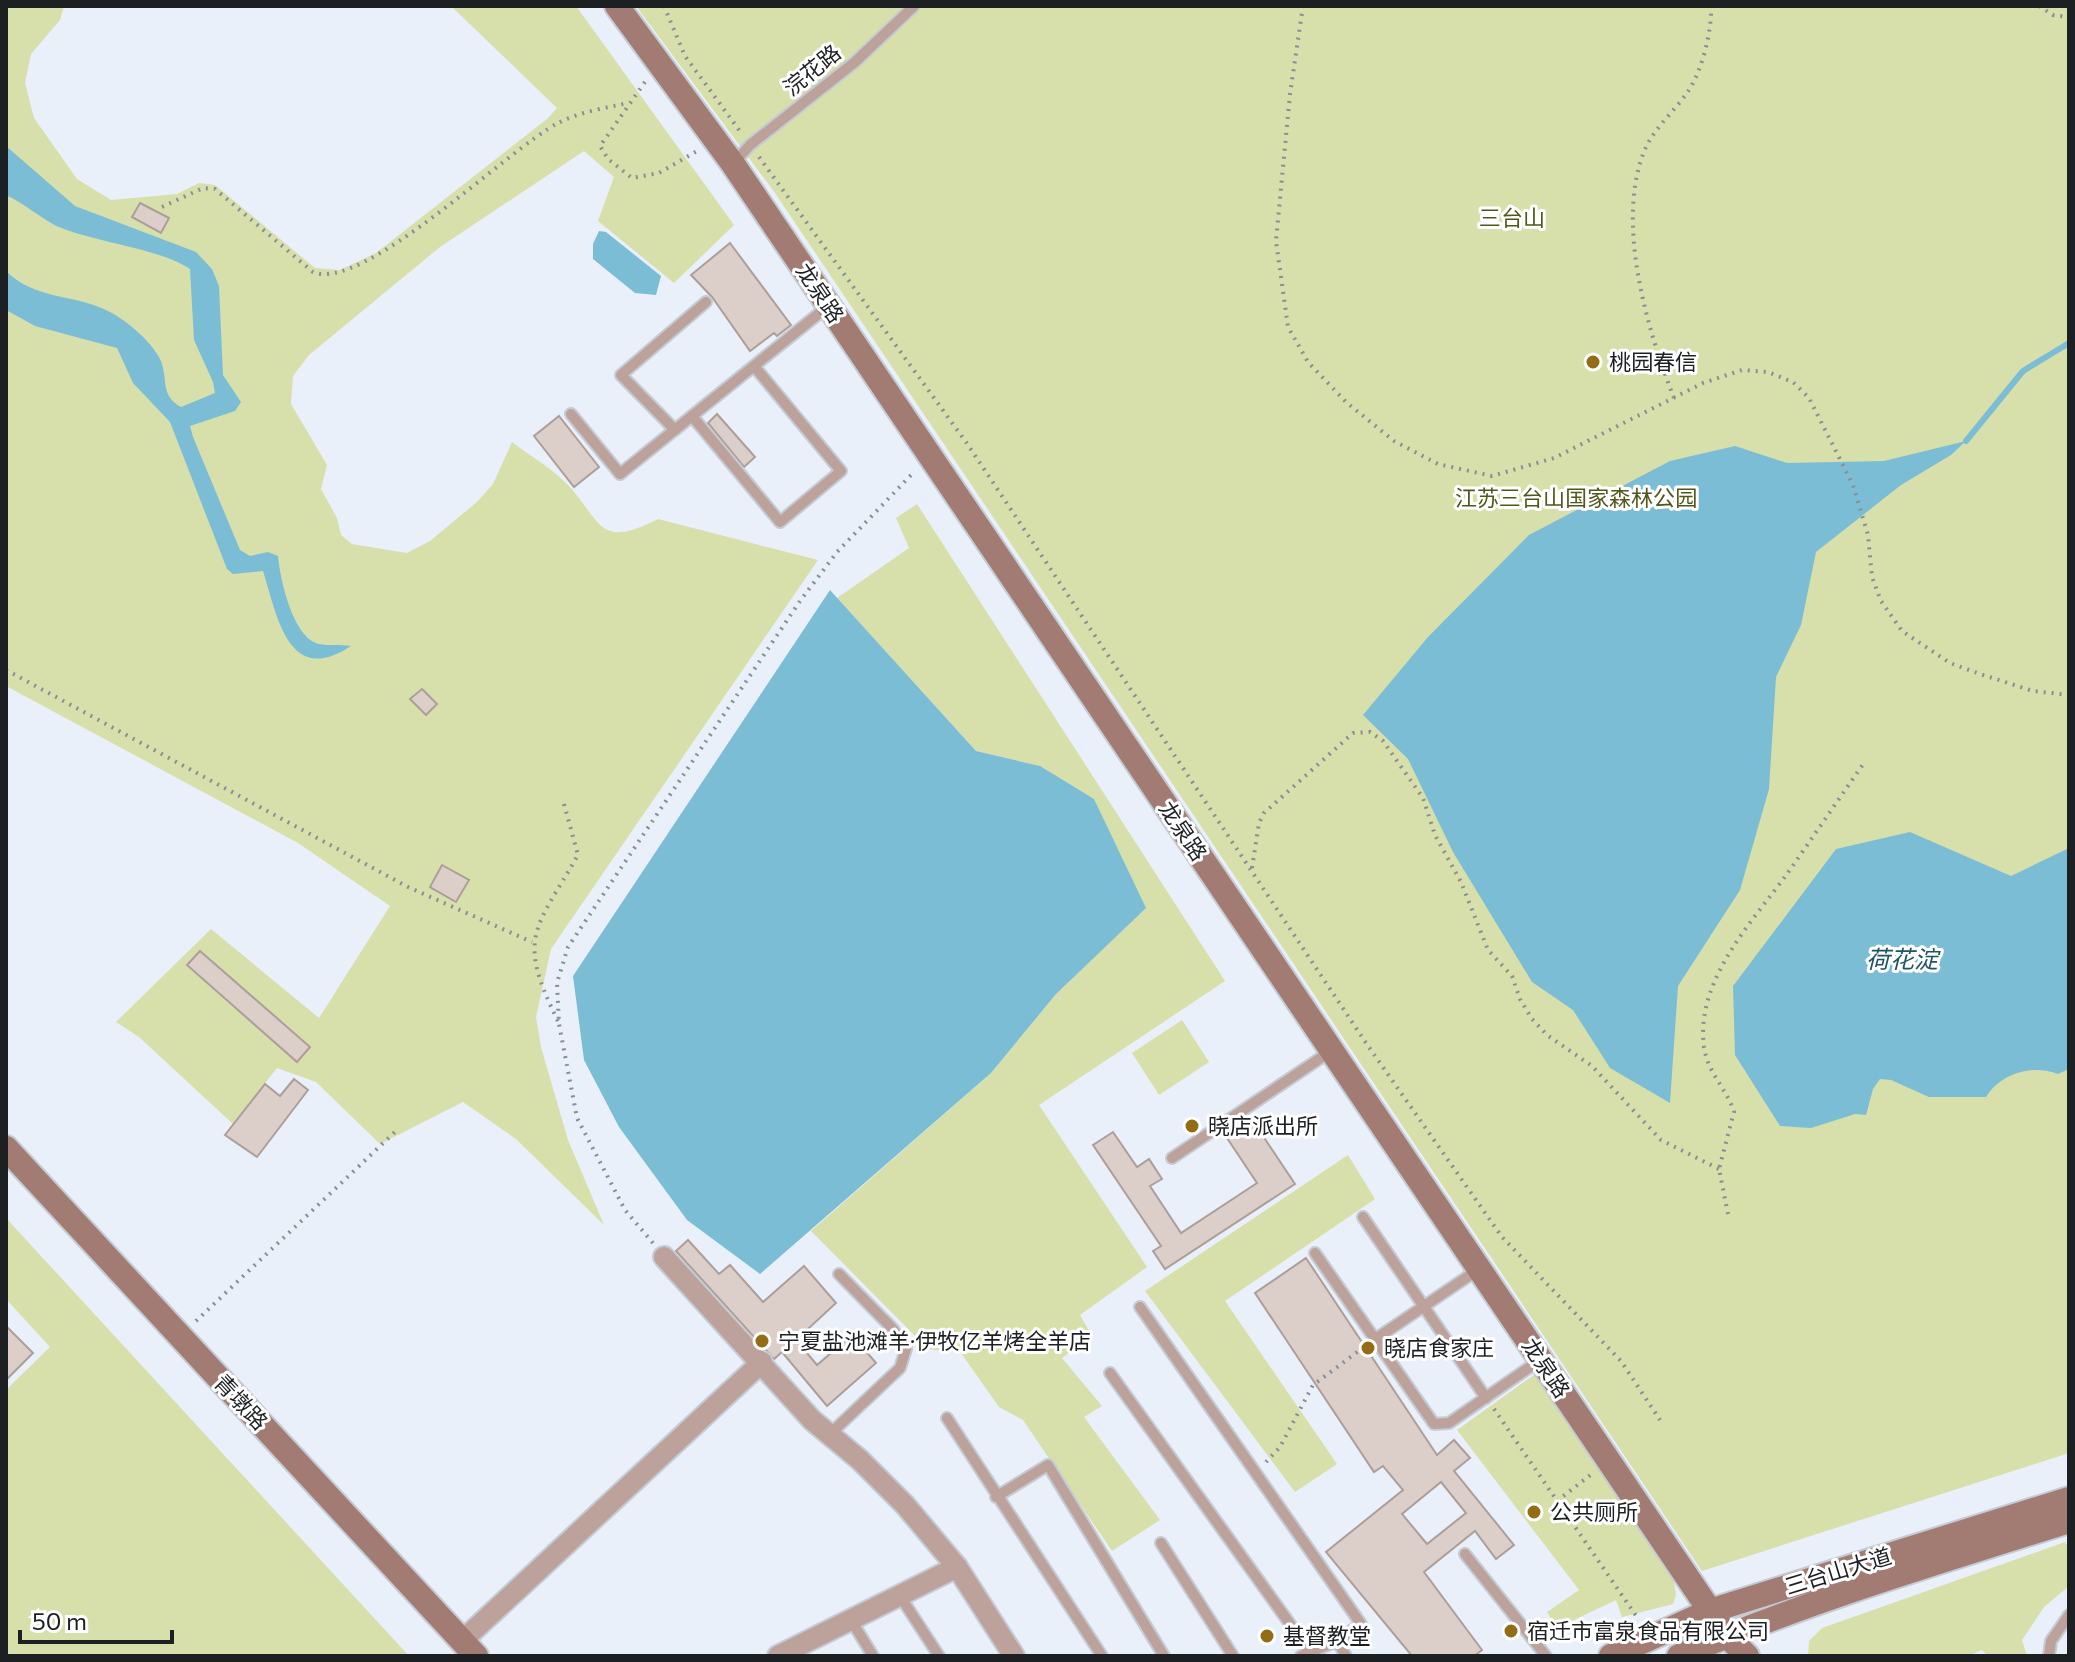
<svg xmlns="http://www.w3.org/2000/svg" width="2075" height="1662" viewBox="0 0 2075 1662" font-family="Commissioner,'Noto Sans SC',sans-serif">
<rect width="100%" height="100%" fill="#e9f0fa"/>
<g fill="#d7dfab">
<path d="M6 6H64L60 20 31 54 25 83 34 118 77 179 111 200 177 194 199 183 215 185 315 268 340 270 376 253 547 119 557 108 451 6H576L734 225 674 283 598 221 614 177 584 151 440 247 309 355 293 376 291 404 327 465 321 489 337 518 341 535 352 544 407 553 430 541 477 502 493 484 512 442C530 456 553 469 568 485 603 524 599 549 658 519L818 560 551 949 536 1017 541 1047 568 1140 604 1225 516 1139 463 1102 380 1144 316 1082 277 1068 233 1124 139 1037 116 1022 211 929 319 1018 390 906 298 843 6 686Z"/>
<polygon points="636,6 2069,6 2069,1453 1702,1571 775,193"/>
<polygon points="917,504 1225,981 1039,1105 1147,1267 1080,1315 1092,1336 1062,1358 1102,1406 1084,1417 1160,1520 1112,1551 1023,1420 999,1407 961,1353 928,1349 811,1231 991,1073 1056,994 1040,766 976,751 837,598 909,548 896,518"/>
<polygon points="1182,1020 1209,1062 1159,1095 1132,1053"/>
<polygon points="1348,1155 1375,1199 1225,1301 1337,1464 1295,1492 1145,1291"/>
<polygon points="6,1218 409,1656 6,1656 6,1390 50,1347 6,1299"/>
<polygon points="1538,1372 1672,1567 1676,1595 1673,1604 1622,1617 1616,1600 1557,1628 1547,1612 1579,1590 1457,1430"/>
<polygon points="2065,1542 2069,1548 2069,1586 2044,1607 2022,1640 2027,1656 1988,1656 1982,1650 1968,1656 1808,1656 1809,1641 1822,1628"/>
</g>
<g fill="#7cbdd6">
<path d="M6 146 75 206 196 252 212 269 219 286 223 375 241 402 235 411 190 426 193 437 240 550 250 556 268 552 278 556C280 579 293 638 319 644 329 646 341 644 351 646 288 688 277 615 263 571L233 574 227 569 170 422 133 383 117 348 35 326 6 310V271C34 300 77 294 110 312 127 321 151 341 160 359 169 378 159 395 181 407L215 393 213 382 194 340 190 269C161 249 98 243 59 227 44 221 16 197 6 196Z"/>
<polygon points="599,231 606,232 661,276 656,295 635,293 593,259 593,244"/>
<polygon points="1966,441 1951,455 1901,485 1816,552 1801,625 1776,677 1769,789 1740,890 1678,986 1670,1103 1610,1068 1573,1010 1532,982 1453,852 1408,759 1363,715 1428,637 1529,535 1670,461 1735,446 1787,463 1884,461"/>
<polygon points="830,590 976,751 1040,766 1094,799 1146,908 1056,994 991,1073 760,1274 687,1220 619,1127 584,1060 573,976"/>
<path d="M1910 832 2011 876 2069 848V1069L2058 1074C2033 1064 2001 1073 1986 1097H1929L1891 1080 1880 1079 1873 1089 1866 1115 1855 1114 1811 1128 1780 1126 1735 1055 1733 986 1836 849Z"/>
</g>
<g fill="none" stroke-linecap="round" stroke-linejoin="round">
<polyline stroke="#7cbdd6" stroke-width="6" points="1966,441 2023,371 2069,343"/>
</g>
<g fill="#dccec9" stroke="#ac9f9a" stroke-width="2" fill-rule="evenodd">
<polygon points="140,203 169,218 161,233 132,217"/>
<polygon points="730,243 791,325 777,336 774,333 750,351 712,297 691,275"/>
<polygon points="717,414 755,457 744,467 708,423"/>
<polygon points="559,416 599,467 574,487 534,436"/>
<polygon points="422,689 437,704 426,715 410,699"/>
<polygon points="442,865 469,880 456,902 430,887"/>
<polygon points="200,951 310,1047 297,1062 187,965"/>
<polygon points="294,1079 308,1090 257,1157 225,1135 265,1084 280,1096"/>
<polygon points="1251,1118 1295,1184 1165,1269 1153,1251 1161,1246 1093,1145 1113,1132 1137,1167 1149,1159 1162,1179 1150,1186 1181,1233 1257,1183 1225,1135"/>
<polygon points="688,1240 719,1274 730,1265 763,1302 804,1266 836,1303 796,1340 817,1365 852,1335 876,1363 827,1406 782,1352 774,1359 676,1251"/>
<path d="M1306 1258 1437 1455 1454 1440 1470 1458 1454 1471 1514 1545 1496 1559 1475 1531 1424 1572 1482 1650 1474 1656H1412L1326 1552 1403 1490 1383 1466 1374 1472 1255 1293ZM1441 1482 1466 1513 1427 1544 1402 1514Z"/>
<polygon points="6,1326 33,1353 6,1380"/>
</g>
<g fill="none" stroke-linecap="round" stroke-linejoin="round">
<g stroke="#c4cbd3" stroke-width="14">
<g id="lane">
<polyline points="733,164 750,145 855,62 914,6"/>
<polyline points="571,414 620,474 827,307"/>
<polyline points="692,416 780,522 841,471 754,366"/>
<polyline points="675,430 621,375 706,302"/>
<polyline points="1172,1158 1331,1051"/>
<polyline points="1363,1217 1486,1398"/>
<polyline points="1315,1253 1434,1424 1449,1423 1540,1360"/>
<polyline points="1140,1307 1361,1624 1337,1641 1301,1656"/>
<polyline points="1374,1340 1479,1269"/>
<polyline points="1110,1373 1313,1656"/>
<polyline points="947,1418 1102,1656"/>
<polyline points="831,1433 900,1368 906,1349 893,1329 839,1274"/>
<polyline points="996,1497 1048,1465 1164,1656"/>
<polyline points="1161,1543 1233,1656"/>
<polyline points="1465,1554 1546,1656"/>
<polyline points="900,1596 939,1656"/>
<polyline points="851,1620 873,1656"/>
<polyline points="1337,1641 1346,1656"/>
<polyline points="2049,1656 2051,1641 2069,1615"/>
</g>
</g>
<g stroke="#c4cbd3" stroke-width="24">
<g id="street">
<polyline points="664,1257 812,1420 860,1460 905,1505 957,1567 1014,1656"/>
<polyline points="462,1641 762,1362"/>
<polyline points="778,1656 957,1567"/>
</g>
</g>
<g stroke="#c4cbd3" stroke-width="28">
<g id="secondary">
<polyline points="617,6 733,164 1727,1636 1747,1656"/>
<polyline points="6,1148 476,1656"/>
<polyline points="1611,1656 1710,1611 2069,1499"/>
<path d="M1679 1656C1805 1602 1938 1562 2069 1521"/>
</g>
</g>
<g stroke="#898e95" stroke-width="4" stroke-dasharray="2 6" stroke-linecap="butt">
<polyline points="664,6 685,56 742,134"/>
<polyline points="1303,6 1290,94 1276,241 1288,327 1308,362 1346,402 1394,441 1438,464 1492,476 1554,458 1703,383 1742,370 1768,372 1793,382 1809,398 1853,485 1868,535 1872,577 1881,601 1902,631 1950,663 1980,674 2033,691 2069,695"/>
<polyline points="2039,6 2053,15 2069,17"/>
<polyline points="645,82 600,146 608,159 632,178 659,173 699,150"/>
<polyline points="759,157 966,442 1366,1043 1502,1237 1621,1361 1660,1420"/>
<path d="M162 207 203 188 215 189 313 272C363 293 508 149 558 123 579 112 605 108 628 103"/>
<path d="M1674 398C1647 329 1614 219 1646 147 1655 128 1675 110 1687 93 1702 72 1712 31 1711 6"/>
<polyline points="6,670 408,887 532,942"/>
<polyline points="1252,868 1259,823 1264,813 1353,733 1370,732 1383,741 1423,798 1435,835 1461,882 1488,950 1512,976 1520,999 1532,1019 1547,1035 1592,1066 1661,1140 1719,1169"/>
<path d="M558 1021C516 937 535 930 578 855L564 804"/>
<path d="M1728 1214 1719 1169 1734 1112C1727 1089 1708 1074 1704 1047 1695 981 1752 922 1787 874 1813 837 1838 800 1864 763"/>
<polyline points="653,1243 625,1210 577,1118 559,1024 557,983 568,947 800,601 837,552 915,471"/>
<polyline points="196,1321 397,1130"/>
<polyline points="1494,1409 1639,1620"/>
<polyline points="1266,1462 1280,1447 1313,1385 1364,1347"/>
<polyline points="1557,1501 1593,1473"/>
</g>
<use href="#lane" stroke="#bda19b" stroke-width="10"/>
<use href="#street" stroke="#bda19b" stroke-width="20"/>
<use href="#secondary" stroke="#a27b73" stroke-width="24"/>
</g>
<g fill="#936c15" stroke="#fff" stroke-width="3">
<circle cx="1593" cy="362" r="8"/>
<circle cx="1192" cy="1126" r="8"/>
<circle cx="762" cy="1341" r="8"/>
<circle cx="1368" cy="1348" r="8"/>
<circle cx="1534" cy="1512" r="8"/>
<circle cx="1511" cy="1631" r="8"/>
<circle cx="1267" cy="1636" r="8"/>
</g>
<g text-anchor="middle" stroke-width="6" stroke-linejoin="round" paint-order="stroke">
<g font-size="22" fill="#1d2023" stroke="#fff">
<text transform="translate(812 70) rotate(-39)" y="8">浣花路</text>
<text transform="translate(820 293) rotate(56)" y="8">龙泉路</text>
<text transform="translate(1183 831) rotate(56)" y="8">龙泉路</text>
<text transform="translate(1546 1368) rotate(56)" y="8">龙泉路</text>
<text transform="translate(241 1402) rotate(47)" y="8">青墩路</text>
<text transform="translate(1838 1571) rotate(-17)" y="8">三台山大道</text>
</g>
<g font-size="22" fill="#52581b" stroke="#fff">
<text x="1512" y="226">三台山</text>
<text x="1576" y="506">江苏三台山国家森林公园</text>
</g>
<g font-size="22" fill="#1d2023" stroke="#fff" text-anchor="start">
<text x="1609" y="370">桃园春信</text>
<text x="1208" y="1134">晓店派出所</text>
<text x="778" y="1349">宁夏盐池滩羊·伊牧亿羊烤全羊店</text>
<text x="1384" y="1356">晓店食家庄</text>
<text x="1550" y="1520">公共厕所</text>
<text x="1527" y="1639">宿迁市富泉食品有限公司</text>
<text x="1283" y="1644">基督教堂</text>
</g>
<g font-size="24" font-style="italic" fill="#205567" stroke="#fff">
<text x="1902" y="968">荷花淀</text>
</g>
</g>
<rect width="2075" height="1662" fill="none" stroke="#1d2023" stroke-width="16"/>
<path d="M20 1630v12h152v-12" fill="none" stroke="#1d2023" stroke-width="4"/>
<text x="32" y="1630" font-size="24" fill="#1d2023" stroke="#ffffff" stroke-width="6" paint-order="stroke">50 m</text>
</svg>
